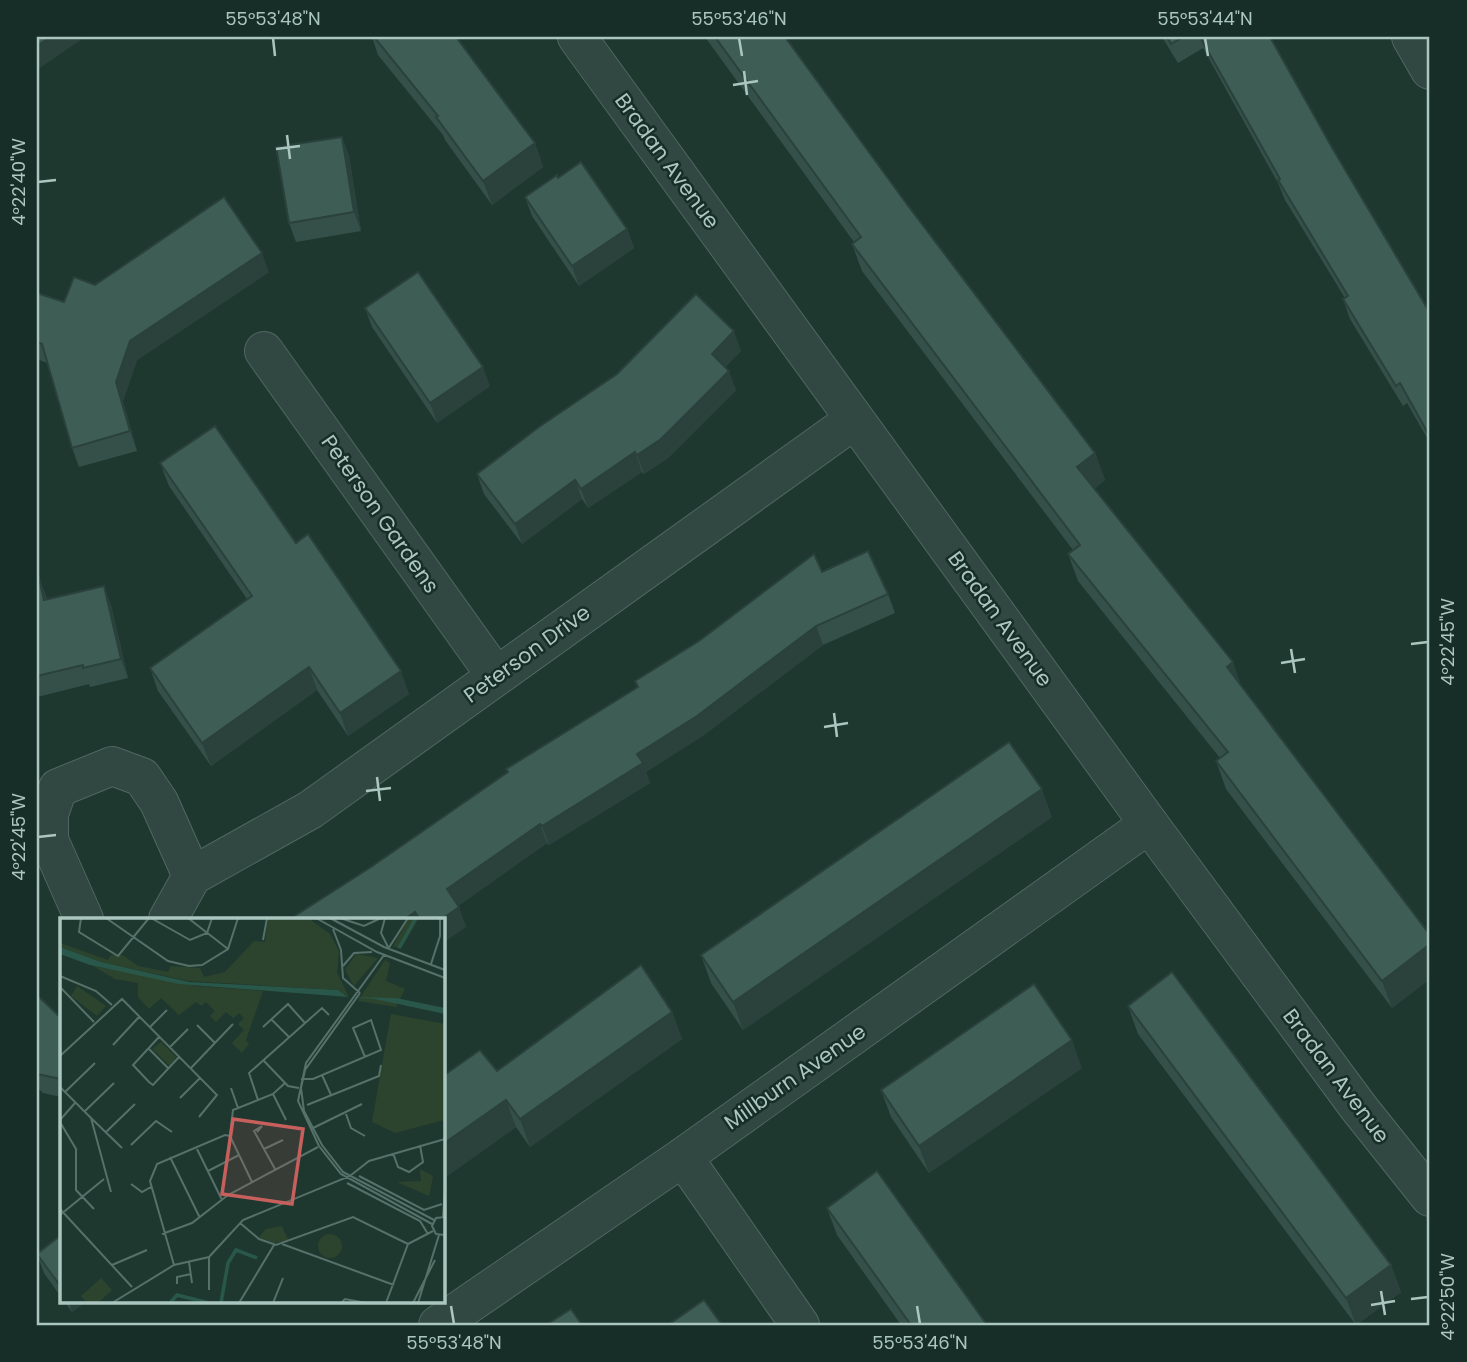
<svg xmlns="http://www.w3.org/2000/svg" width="1467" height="1362" viewBox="0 0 1467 1362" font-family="Poppins,sans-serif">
<rect width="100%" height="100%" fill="#1e3830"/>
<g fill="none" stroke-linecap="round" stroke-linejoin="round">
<g stroke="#4f6760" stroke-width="40">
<g id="minor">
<polyline points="577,37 1149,824 1359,1108 1430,1197"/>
<polyline points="1411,37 1430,70"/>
<polyline points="264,351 496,676"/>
<polyline points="84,919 49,840 49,814 58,788 112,766 142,777 159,802 192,876"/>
<polyline points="168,919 192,876 310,810 854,420"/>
<polyline points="683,1157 800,1325"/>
<polyline points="438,1325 683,1157 1149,824"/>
</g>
</g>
<use href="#minor" stroke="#314842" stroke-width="38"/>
</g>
<g fill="#355049">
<polygon points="372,37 456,37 535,143 543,167 492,205 445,140 443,135 378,55"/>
<polygon points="705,37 785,37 906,203 1095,453 1105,480 1094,489 1242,687 1430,935 1430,979 1392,1008 1226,789 1216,761 1220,758 1078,581 1068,554 1073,550 862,271 852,244 854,242"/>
<polygon points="1162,37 1270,37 1334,151 1430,313 1430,443 1407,403 1403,406 1350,319 1343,299 1345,298 1285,200 1278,183 1203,48 1178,63"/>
<polygon points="342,137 349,156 361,231 296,242 289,223"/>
<polygon points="558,178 627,229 634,248 579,286 532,216 525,197"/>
<polygon points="269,272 137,360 123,401 137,451 79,467 72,448 47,363 37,359 37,293 64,302 95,285"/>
<polygon points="365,308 490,386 437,423 372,327"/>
<polygon points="741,351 725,367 736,390 668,458 644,474 642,472 588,508 582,499 522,544 484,494 477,474 617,374"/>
<polygon points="160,463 296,543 409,694 348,736 317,690 211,766 158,691 150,668 247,599 169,486"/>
<polygon points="822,572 888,594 895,613 823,645 704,735 646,772 650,783 549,845 547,843 458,906 466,927 443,919 290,919 371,867 507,772 506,769 637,687 635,681"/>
<polygon points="38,574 47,599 111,605 128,678 90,687 89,684 37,697 37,575"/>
<polygon points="1052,817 743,1030 711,983 701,955"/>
<polygon points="37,995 61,1018 61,1097 43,1093 37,1087"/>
<polygon points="1128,1006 1391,1265 1401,1292 1356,1325 1138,1034"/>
<polygon points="672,1012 682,1039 530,1147 516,1127 443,1179 443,1076 497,1071"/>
<polygon points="1082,1068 929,1173 891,1117 881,1090"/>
<polygon points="827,1208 987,1325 901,1325 837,1235"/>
<polygon points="61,1235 61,1297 44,1273 37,1254"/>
<polygon points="64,1301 87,1301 72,1312"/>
</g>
<g fill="#2b413c">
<polygon points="50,37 85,37 37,70 37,46"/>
<polygon points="342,137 349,156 361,231 354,212"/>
<polygon points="535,143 543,167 492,205 483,181"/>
<polygon points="627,229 634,248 579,286 572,266"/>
<polygon points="262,253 269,272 137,360 123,401 137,451 130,431 116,382 130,341"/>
<polygon points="734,331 741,351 719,373 712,354"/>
<polygon points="483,367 490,386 437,423 430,403"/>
<polygon points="729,371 736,390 668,458 644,474 637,455"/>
<polygon points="635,452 642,472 588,508 581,489"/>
<polygon points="1095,453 1105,480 1087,495 1077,467"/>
<polygon points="575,480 582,499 522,544 515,524"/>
<polygon points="38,574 45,594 51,619 44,600"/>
<polygon points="104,586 111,605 128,678 121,659"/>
<polygon points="816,626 823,645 704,735 646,772 650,783 549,845 542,826 637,754"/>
<polygon points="1233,662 1243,690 1227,667"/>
<polygon points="309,667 317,690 211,766 202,743"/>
<polygon points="401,671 409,694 348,736 340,713"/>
<polygon points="1042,789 1052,817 743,1030 733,1002"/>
<polygon points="540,824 547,843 454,909 447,889"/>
<polygon points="459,907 466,927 443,943 443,919"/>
<polygon points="415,912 418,919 405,919"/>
<polygon points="1430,944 1430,979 1392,1008 1382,981"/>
<polygon points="672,1012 682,1039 530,1147 520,1119"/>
<polygon points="1072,1040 1082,1068 929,1173 919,1146"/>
<polygon points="506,1100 516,1127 443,1179 443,1144"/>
<polygon points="1391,1265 1401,1292 1356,1325 1346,1298"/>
<polygon points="69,1301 87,1301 72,1312"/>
</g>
<g fill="#3e5d55" stroke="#2b413c" stroke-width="2">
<polygon points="37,37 50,37 37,46"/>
<polygon points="374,37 456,37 535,143 483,181 436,117 438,116"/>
<polygon points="715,37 785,37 906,203 1095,453 1077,467 1233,662 1227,667 1430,935 1430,944 1382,981 1216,761 1228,752 1068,554 1080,545 852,244 861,237"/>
<polygon points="1167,37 1183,37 1171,44"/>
<polygon points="1200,37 1270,37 1334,151 1430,313 1430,437 1400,383 1396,386 1343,299 1348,296 1278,180 1280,179"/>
<polygon points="342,137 354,212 289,223 276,147"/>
<polygon points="581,162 627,229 572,266 525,197 557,175 558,178"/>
<polygon points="224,197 262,253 130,341 116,382 130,431 72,448 42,344 37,342 37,293 64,302 74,277 95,285"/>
<polygon points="418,272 483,367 430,403 365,308"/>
<polygon points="696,294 734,331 712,354 729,371 661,439 637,455 635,452 581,489 575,480 515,524 477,474 539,427 617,374"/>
<polygon points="215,426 296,543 308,534 401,671 340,713 309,667 202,743 150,668 252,596 160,463"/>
<polygon points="868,551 888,594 816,626 697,716 637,754 643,763 542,826 540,824 447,889 459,907 442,919 420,919 415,912 405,919 290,919 371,867 508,772 506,769 638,687 635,681 699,641 814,554 822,572"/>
<polygon points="38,574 44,600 104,586 121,659 83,668 83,665 37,676 37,575"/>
<polygon points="1009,742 1042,789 733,1002 701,955"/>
<polygon points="641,965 672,1012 520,1119 506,1100 443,1144 443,1076 480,1050 497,1071"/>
<polygon points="1172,972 1391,1265 1346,1298 1128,1006"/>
<polygon points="1034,984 1072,1040 919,1146 881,1090"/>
<polygon points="37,995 61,1018 61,1079 37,1074"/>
<polygon points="877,1171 987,1325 911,1325 827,1208"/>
<polygon points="61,1235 61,1287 37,1254"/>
<polygon points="704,1300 722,1325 668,1325"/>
<polygon points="571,1309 582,1325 546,1325"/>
</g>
<path fill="none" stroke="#abc6bf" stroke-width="2.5" d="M273 38 275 56M739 38 742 56M1205 38 1208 56M744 71 747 95M733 85 758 81M287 135 290 159M276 149 300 146M38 182 56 180M1411 644 1428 642M1291 649 1295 673M1281 663 1305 659M834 713 837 737M824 727 848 723M377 777 380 801M366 791 391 788M38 837 56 835M1381 1291 1385 1315M1411 1299 1428 1297M1371 1305 1395 1301M451 1306 454 1324M917 1306 920 1324"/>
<g text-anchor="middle" stroke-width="5" stroke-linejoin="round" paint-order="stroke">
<g font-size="21" fill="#abc6bf" stroke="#172d27">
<text transform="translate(667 161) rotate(54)" y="7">Bradan Avenue</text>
<text transform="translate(380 514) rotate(55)" y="7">Peterson Gardens</text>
<text transform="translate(1000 619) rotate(54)" y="7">Bradan Avenue</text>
<text transform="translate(527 654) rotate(-36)" y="7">Peterson Drive</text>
<text transform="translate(1336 1076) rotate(53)" y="7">Bradan Avenue</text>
<text transform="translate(795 1077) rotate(-35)" y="7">Millburn Avenue</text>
</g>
</g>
<g transform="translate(60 918)">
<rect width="385" height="385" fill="#1e3830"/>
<path d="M208 0H248L270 16 279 33 277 55 289 79 278 72 128 63 41 44 0 29V25L48 42 51 37H63L78 48 108 54 111 48 140 50 144 59 165 54 194 23 205 24ZM349 0H359L341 31 333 28ZM296 36 318 40 294 68 285 52ZM325 42 330 45 326 63 345 71 336 89 298 83ZM33 48 136 68 203 73 186 122 189 126 182 135 172 125 184 112 178 106 184 100 179 95 173 100 166 94 156 104 150 98 155 93 146 84 141 88 136 84 119 97 101 80 89 91 78 79V65L55 61ZM17 68 46 88 37 98 11 78ZM331 96 385 106 384 202 335 215 312 204ZM101 124 116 139 110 148 92 131ZM360 251 373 258 369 278 337 264 361 263ZM222 308 228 322 214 325 199 319 206 311ZM258 328a12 12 0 1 1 24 0a12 12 0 1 1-24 0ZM41 360 52 372 38 385H27L21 378Z" fill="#2c442d"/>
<path d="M0 29 41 44 129 64 278 72 288 79 336 80 385 90V96L315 81 119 66 30 47 0 36Z" fill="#29584a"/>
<path fill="none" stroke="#29584a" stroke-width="3.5" d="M339 30 356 0M110 385 117 377 149 385M161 385 168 345 176 332 197 340"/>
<path fill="none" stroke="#567169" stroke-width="2" d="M21 0 19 14 58 38 89 0M46 0 108 43 129 48 142 47 168 31 178 0M91 0 130 22 147 15 152 0M128 0 168 31M256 0 317 34 385 60M270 0 324 29 385 52M280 0 304 8 321 0M325 0 321 15 328 29M273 11 281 32 283 60 300 75M203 22 207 0M328 31 348 0M324 37 246 145 238 183 259 228 281 256 372 306M371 46 380 18V0M283 48 294 35 312 34M0 58 36 73 52 87M0 69 34 104M300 75 245 152 241 170 244 193 262 227 283 254 374 302M211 101 229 119M137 107 155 125M90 109 107 92M203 109 228 86 245 105M99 119 73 147 89 164 93 167 119 139M53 127 79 99M110 129 128 111M89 131 108 150M0 138 62 81 157 177 139 199M204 143 228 168 239 170M131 150 173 106M262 157 271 177M241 161H253L321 132 311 102 293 110 305 139M0 169 31 200 51 274M171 170 178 190M5 174 35 145M213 176 226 202M120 180 140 160M198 182 189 155 262 90 269 97M247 187 319 158 321 147M25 193 54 165M286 196 291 210 305 218M31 200 62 230M0 202 15 185M0 204 16 231V272L34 291M251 211 302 186M197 214 202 208 194 213 215 251M45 215 75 186M170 218 173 192 213 176 225 165M71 227 96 203 112 214M137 231 162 282M204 231 223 222M333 235 338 249 349 254 363 244 360 227M110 239 140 300M148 253 179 237M299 258 364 292 382 286M287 265 360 303 368 316M71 266 82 274 91 269M0 291 72 369M0 297 44 261M383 299 385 269M385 299 376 300 372 308 376 316 385 317M180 305 199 321 216 327 293 299 348 326M102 316 132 305 168 277 258 229M222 326 334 367M348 326 373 313M129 344 132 365M52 347 87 332M114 347 90 263 97 246 165 217 170 218 192 264M117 366V359L131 356M149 372V339M52 385 114 347 149 339 183 302 290 258 309 243 385 221M179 385 214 327M213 385 223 360M281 385 285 381 306 385M326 385 348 326M353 385 375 342M358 385 379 317"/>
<path fill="#c75f5d" fill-opacity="0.15" stroke="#c75f5d" stroke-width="3.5" d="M173 201 243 211 232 286 162 276Z"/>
<rect width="385" height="385" fill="none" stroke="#abc6bf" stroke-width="3.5"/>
</g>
<rect width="1467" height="1362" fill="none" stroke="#172d27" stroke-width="77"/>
<rect x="38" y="38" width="1390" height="1286" fill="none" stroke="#abc6bf" stroke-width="2.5"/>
<g font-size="18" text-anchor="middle" fill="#abc6bf">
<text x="273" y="25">55°53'48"N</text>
<text x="739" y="25">55°53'46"N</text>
<text x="1205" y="25">55°53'44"N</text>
<text transform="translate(19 182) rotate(-90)" y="6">4°22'40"W</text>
<text transform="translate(1448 642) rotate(-90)" y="6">4°22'45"W</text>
<text transform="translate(19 837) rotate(-90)" y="6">4°22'45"W</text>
<text transform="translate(1448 1297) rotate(-90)" y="6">4°22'50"W</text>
<text x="454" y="1349">55°53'48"N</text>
<text x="920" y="1349">55°53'46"N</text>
</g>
</svg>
